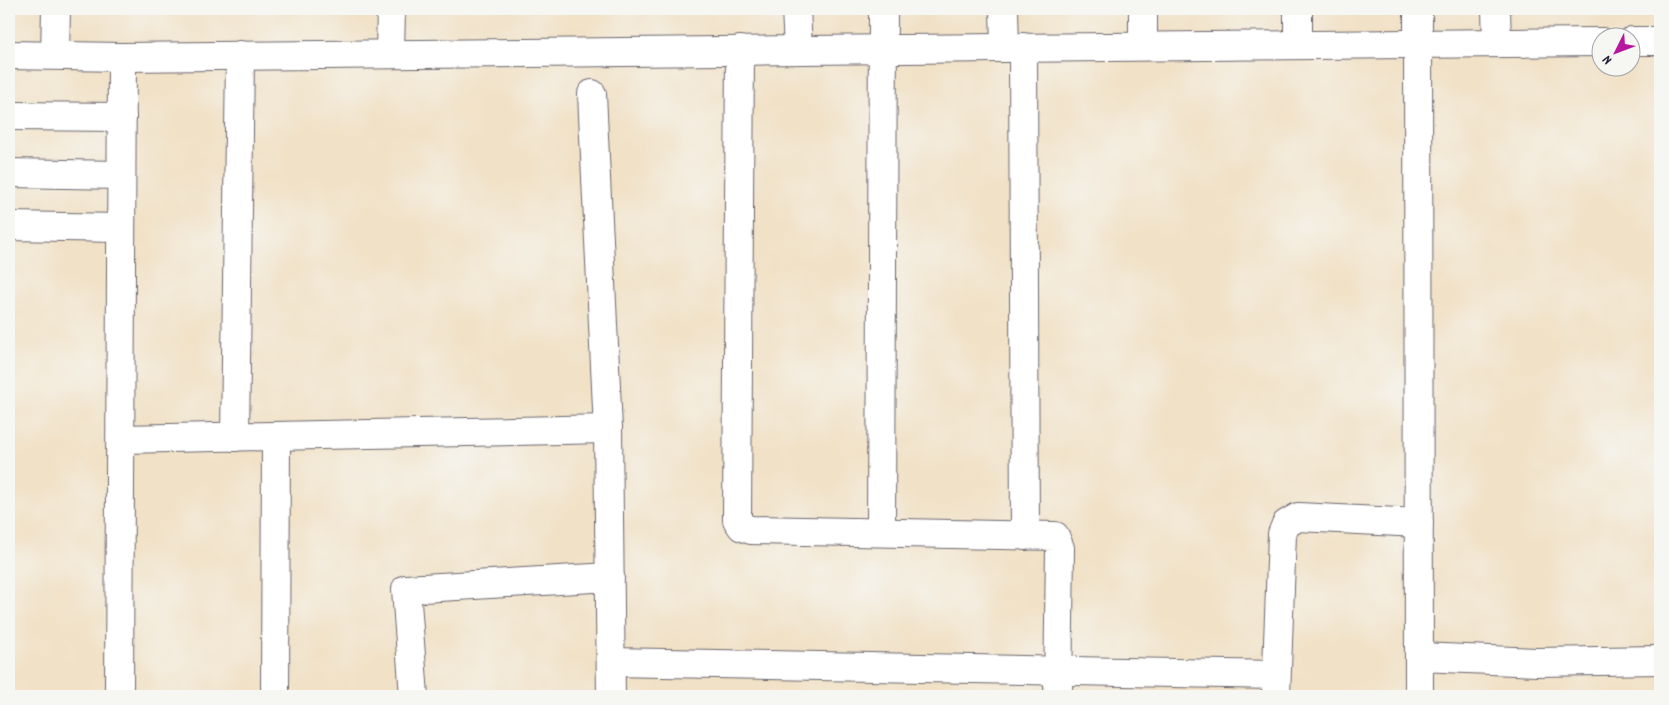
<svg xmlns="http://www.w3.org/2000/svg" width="1669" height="705" viewBox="0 0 1669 705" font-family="Dekko,sans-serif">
<rect width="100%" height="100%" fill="#f6f6f2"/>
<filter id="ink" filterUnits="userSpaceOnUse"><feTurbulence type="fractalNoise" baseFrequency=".02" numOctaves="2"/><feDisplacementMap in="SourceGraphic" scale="10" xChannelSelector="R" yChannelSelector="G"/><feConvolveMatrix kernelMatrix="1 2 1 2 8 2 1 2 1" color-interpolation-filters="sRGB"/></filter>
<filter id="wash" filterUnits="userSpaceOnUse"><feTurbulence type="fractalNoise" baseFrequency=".0096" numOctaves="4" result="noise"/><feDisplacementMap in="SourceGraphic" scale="20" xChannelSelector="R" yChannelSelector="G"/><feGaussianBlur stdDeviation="1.12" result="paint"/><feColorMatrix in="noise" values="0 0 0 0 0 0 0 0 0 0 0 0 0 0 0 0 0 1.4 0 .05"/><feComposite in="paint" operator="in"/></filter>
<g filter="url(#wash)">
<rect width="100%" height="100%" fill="#f1e1c6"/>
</g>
<g filter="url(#ink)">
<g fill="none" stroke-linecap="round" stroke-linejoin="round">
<g stroke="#6a656c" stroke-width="30">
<g id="minor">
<polyline points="796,9 798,49"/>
<polyline points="1004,9 1005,47"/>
<polyline points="1143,9 1143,46"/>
<polyline points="1298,9 1298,45"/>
<polyline points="1418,9 1419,696"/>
<polyline points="1496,9 1497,43"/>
<polyline points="1632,41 1660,41"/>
<polyline points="1023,47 1025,536"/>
<polyline points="740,50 737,520 742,527 751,530 1055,536 1060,548 1058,696"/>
<polyline points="390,53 391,9"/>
<polyline points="9,55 122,57 1602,42"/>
<polyline points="55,55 56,9"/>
<polyline points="592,94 608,429 611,696"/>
<polyline points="9,116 122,117"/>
<polyline points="9,173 120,175"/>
<polyline points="9,226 120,228"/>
<polyline points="235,437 240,55"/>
<polyline points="122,439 608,429"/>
<polyline points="881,532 883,9"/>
<polyline points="1420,657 1537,662 1660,660"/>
<polyline points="611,662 1276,675"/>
<polyline points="119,696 122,57"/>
<polyline points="275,696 276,436"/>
<polyline points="414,696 406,589 610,577"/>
<polyline points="1276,696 1282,534 1286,524 1298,517 1419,523"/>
</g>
</g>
<use href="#minor" stroke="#fff" stroke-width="28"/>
</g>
</g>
<rect width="1669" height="705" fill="none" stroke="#f6f6f2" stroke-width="30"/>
<g transform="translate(1616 52) rotate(228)"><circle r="24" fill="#f6f6f2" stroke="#a1a1a9"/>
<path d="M0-4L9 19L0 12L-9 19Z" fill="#b5179e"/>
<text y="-8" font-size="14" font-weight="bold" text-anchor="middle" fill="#22223b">N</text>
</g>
</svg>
